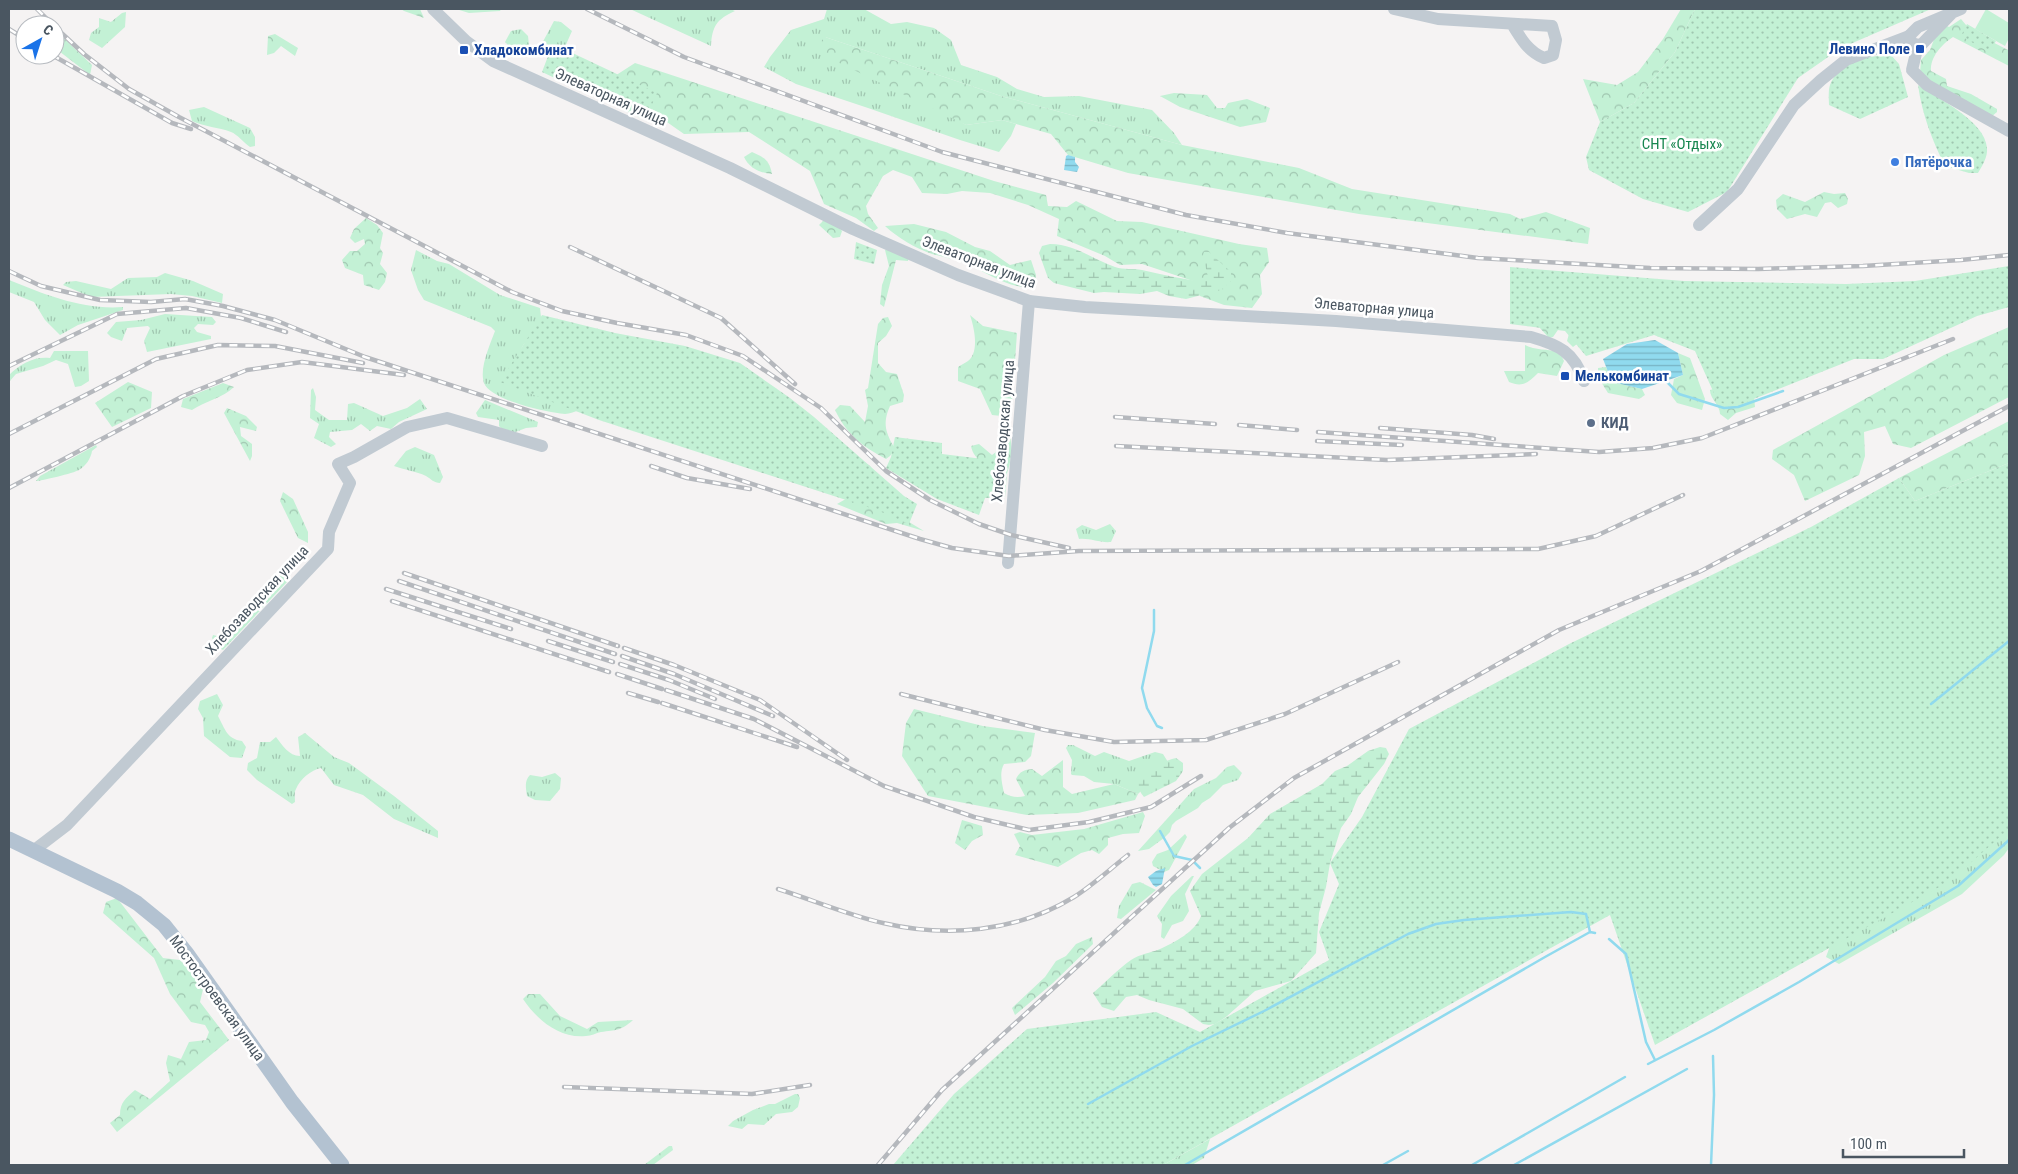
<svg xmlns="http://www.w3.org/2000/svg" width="2018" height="1174" viewBox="0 0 2018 1174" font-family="'Roboto Condensed',sans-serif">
<defs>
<pattern id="grass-tufts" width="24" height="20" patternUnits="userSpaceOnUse" patternTransform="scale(1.25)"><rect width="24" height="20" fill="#c3f1d5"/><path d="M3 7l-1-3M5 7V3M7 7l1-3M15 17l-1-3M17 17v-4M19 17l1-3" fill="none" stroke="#a0c6b0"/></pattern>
<pattern id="forest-crowns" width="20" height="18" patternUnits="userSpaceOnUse" patternTransform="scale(1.25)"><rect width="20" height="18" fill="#c3f1d5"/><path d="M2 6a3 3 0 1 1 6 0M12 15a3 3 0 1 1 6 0" fill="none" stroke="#a0c6b0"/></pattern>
<pattern id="wetland-marsh" width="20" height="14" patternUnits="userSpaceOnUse" patternTransform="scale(1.25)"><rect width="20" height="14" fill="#c3f1d5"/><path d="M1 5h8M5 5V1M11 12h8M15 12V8" fill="none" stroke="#a0c6b0"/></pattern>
<pattern id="park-dots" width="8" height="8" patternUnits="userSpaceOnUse" patternTransform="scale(1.25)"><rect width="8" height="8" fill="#c3f1d5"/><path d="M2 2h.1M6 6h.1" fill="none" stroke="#a0c6b0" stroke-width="1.8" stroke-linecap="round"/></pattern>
<pattern id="water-rules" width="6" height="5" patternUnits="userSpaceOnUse" patternTransform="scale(1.25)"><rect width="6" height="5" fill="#90daee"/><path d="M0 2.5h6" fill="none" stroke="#78b4c4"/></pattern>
</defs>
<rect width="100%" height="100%" fill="#f5f3f3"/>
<g fill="url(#grass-tufts)">
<path d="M630 9H730L735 11C717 19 712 26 711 46Z"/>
<polygon points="827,9 864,9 891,24 907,22 934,28 951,40 961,65 997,77 1017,89 1044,97 1079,96 1152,110 1174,133 1182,145 1001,96 825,37 966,125 1002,120 1016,124 1011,136 999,152 960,140 868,108 796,84 764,67 770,57 791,30 824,19"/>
<polygon points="126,12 125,27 102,48 89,40 91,33 99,27 99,18 111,22 122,13"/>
<polygon points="554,21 561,22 572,31 564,49 558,52 550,51 542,53 539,49"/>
<polygon points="521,29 528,36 529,45 525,51 513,50 505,42 511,31"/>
<path d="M204 107 250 128 255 137V146L250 147C244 143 237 134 231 132 218 127 205 127 192 121L189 110Z"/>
<path d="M416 250 437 261 449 264 500 295 540 308 542 326 539 335C525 339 521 346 518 360L597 401C588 405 574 414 565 414 548 413 490 400 484 383 479 368 490 345 495 331L491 327 424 300 418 290 411 270Z"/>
<polygon points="165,273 193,281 223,294 222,303 192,296 171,294 91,297 63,285 66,282 76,281 111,289 128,278 157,277"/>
<path d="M9 280C46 295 83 310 123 307V310L78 325 60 335 45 320 34 302 9 292Z"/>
<polygon points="165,314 212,317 216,322 213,325 198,324 194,328 197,332 211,336 211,339 147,352 144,341 150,328 148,326 127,328 122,341 111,337 107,333 116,322 141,320"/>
<path d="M54 351H88L89 381 81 386 75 387 68 364 56 360 43 366 16 374 9 382V375C20 364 34 356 50 358Z"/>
<polygon points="313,388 316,397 315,410 329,420 347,420 348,404 354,403 383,416 407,408 420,399 427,409 399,422 391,429 377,426 370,431 361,424 352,430 330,432 329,437 336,444 331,447 314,438 319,424 310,418 311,390"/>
<polygon points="485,400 538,422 537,427 526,428 507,435 499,426 499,420 478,417 476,413"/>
<path d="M96 445 97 447 92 451C91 458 86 466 79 470 74 473 41 481 36 481L40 476Z"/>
<path d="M415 447 434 455 443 477 440 483C434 483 431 479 426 476 416 471 404 470 394 466L406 451Z"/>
<path d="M1110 524 1116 531 1111 542C1099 543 1091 538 1079 539L1076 529 1082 525 1096 530Z"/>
<polygon points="283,572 289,573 287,582 223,650 216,646 212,638 213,635 229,639 236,628 246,619 251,605 266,585 275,581"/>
<path d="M217 694 223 705 218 716C225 729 227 739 242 741L246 747 242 758 230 757 204 736 203 718 198 709 200 701Z"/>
<path d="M305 733 334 757 349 763 394 796 438 831V838L394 819 363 795 334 785 321 768C311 770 300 779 296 789 294 792 295 798 295 802L292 804 257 780 247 770 248 763 257 758 260 742H270L276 737C282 745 289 756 300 756L298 737Z"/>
<polygon points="1068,745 1073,745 1095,756 1104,752 1129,761 1155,752 1163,754 1173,770 1145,787 1138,794 1114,784 1094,782 1084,776 1072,775 1071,774 1072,760 1066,748"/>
<polygon points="1234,765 1242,773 1238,780 1223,785 1210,798 1202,803 1198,808 1176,821 1172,825 1170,832 1164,838 1149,849 1138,851 1194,789 1216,778 1227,767"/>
<path d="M555 773 561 778 560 789 550 801 535 800 527 796C526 788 524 781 530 775L542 777Z"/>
<polygon points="2009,807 2009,848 2004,855 1962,894 1839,964 1826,957 1831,943"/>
<polygon points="1185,834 1187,837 1169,870 1164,872 1153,866 1152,862 1157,854 1168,850"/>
<polygon points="1192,876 1194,876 1185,894 1189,911 1183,921 1172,925 1164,939 1161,937 1162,924 1157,916 1171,896"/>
<polygon points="1140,882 1156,890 1121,919 1117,918 1119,906 1132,884"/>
<polygon points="795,1094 798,1094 800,1098 798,1107 792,1112 776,1114 764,1125 748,1124 742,1129 728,1126 733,1121 753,1110 769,1104 775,1104"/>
<polygon points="1210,1139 1204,1158 1192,1165 1163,1165"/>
</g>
<g fill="url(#forest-crowns)">
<polygon points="401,9 420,9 424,18 404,11"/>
<polygon points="456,9 501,9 500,11 469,13"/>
<polygon points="1681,9 1695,9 1675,52 1634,103 1600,122 1583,79 1617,85 1638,72 1663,39"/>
<path d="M1961 19 1971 31 2008 50 2009 48V66L1953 37C1942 44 1930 57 1931 71L1946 79 1947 86 1971 94 1997 109V112L1991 117 1944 92 1920 73 1921 60 1930 50 1938 29 1945 25 1949 27Z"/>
<polygon points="55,30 92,65 90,75 55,48"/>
<polygon points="275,34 298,48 295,56 281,46 274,53 267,55 268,36"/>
<polygon points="825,37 1001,96 1182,145 1299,168 1352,189 1510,214 1520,219 1546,212 1590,228 1588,244 1359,214 1128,173 1068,155 1051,134 1002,120 966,125 813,50"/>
<polygon points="635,63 994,181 1046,195 1048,206 1067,207 1076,201 1117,221 1142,222 1239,244 1267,248 1269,262 1260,275 1262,294 1252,308 1224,305 1200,296 1196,282 1142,264 1120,265 1105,256 1057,236 1059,219 1028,205 990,193 962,191 947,194 922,193 912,177 893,170 883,176 866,206 868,214 878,228 874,231 856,218 824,204 810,171 749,132 684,134 664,120 604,101 607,81"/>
<polygon points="1174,93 1207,95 1217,108 1225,108 1228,103 1247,99 1270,108 1266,122 1240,127 1180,107 1160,96"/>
<path d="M752 152C765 158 769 160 772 174 760 173 749 168 744 157Z"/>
<polygon points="1824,192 1834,194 1845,193 1848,199 1847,204 1838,208 1831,202 1825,203 1817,217 1805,214 1787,219 1777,209 1776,200 1783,194 1805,202"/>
<polygon points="366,218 377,225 383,233 380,248 383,253 380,264 387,273 385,282 379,290 364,285 363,275 345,268 342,260 350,251 357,251 365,244 364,239 355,243 350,238 354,229"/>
<polygon points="832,219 842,231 840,237 833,238 819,225 823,221"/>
<path d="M914 224 946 232 975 247 990 251 1010 265 1031 260 1036 275 1035 287C1010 290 987 273 966 263 955 259 943 257 932 254 915 248 898 238 885 226Z"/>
<polygon points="894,248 909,254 908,261 896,260 884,307 880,304 882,285 889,266 885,250"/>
<polygon points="1551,310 1562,311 1582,325 1577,344 1573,347 1567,341 1570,330 1560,327 1553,337 1549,338 1539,327 1541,322"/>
<path d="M970 315 983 326 1017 333 1011 417 992 415 980 389 958 381V367C961 365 965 363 968 361 980 352 974 327 970 315Z"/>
<path d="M888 317 892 326 886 336 878 343V363L886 372 897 374 904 395 903 402 890 406C882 424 886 433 895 449L890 456 886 459C862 446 847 435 835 410L840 405 850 406 865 422 868 406 865 390 868 388 878 324 883 318Z"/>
<polygon points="2009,327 2009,397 1911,448 1893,444 1885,426 1864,432 1865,456 1859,475 1805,501 1794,475 1772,459 1773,450 1944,355"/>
<path d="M1525 345C1535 351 1548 348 1560 353L1564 361 1557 376 1538 373C1529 382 1523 388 1509 382L1504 371H1525Z"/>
<polygon points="1678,353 1690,358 1705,399 1702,410 1677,403 1671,395 1674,379 1683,375"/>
<polygon points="1606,367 1612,382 1642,389 1645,395 1639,399 1608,393 1598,377 1598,368"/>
<polygon points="128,382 152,392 151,408 112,427 95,403"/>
<path d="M223 383 234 387C223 398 205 401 192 410L181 407 183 399Z"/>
<path d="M1714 389 1754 397 1755 407 1736 413 1728 420 1720 414C1720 405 1710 399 1710 390Z"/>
<polygon points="227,408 246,416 257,427 256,431 240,427 241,436 252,444 252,456 250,461 224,413"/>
<polygon points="2009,421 2009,463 1915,501 1899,478"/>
<path d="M1006 427C1015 441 1012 467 1003 481 993 472 973 460 971 446L979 444 992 455 996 452 1003 429Z"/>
<polygon points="856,456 870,466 909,522 924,531 897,523 886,524 837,504 851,496"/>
<polygon points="283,492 293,499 308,532 308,543 298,538 280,501"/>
<path d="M914 709 983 726 1035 733 1031 756 1025 762 1004 764C999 773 1002 783 1004 793 1011 797 1017 798 1025 796L1016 779C1020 771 1024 770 1032 769L1042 776 1063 760V787L1072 794 1114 784 1138 794 1135 800 1078 813 1027 815 928 796 902 756 906 723Z"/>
<polygon points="1143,812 1145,816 1139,833 1123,834 1108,838 1108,845 1099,854 1092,850 1081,853 1058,867 1015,855 1020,846 1014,834 1020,832 1032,835 1084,829"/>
<polygon points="962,820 982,826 983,835 972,841 965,850 955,843"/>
<path d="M117 898 163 958 180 960 204 985 200 1002 229 1040 117 1132 110 1123 120 1115C120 1102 126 1098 135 1090L150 1099 170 1081 166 1063 168 1055 181 1059 189 1042 206 1040 209 1032 205 1025 191 1022 170 994 154 958 103 913 106 902Z"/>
<polygon points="1092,937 1093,944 1053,983 1015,1015 1012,1008 1045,977 1056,961 1066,956 1076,944"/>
<path d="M528 994H540L560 1016 587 1029 598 1022 633 1020C621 1031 616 1030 601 1032 596 1033 591 1036 586 1036 560 1039 537 1020 523 999Z"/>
<polygon points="669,1146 672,1146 673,1150 653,1165 644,1165"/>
</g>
<g fill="url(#wetland-marsh)">
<path d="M1050 244C1075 244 1092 259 1115 267 1124 270 1133 268 1142 270 1163 275 1183 279 1203 282L1208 277 1203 256 1204 252 1208 251 1231 272V281L1221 290 1186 299 1169 296 1157 291 1140 294 1104 292 1094 293 1054 283 1048 278 1039 253 1042 246Z"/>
<path d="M1380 747 1386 748 1389 754 1384 764 1358 797 1351 814 1341 828 1330 863 1326 887 1319 913 1316 953 1291 981 1255 991 1226 1017 1215 1024 1209 1025 1203 1024 1183 1009 1149 1000 1137 995 1126 997 1114 1011 1102 1007 1093 993C1106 982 1118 969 1131 960 1140 954 1150 953 1160 949 1175 942 1195 932 1201 916L1190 891 1202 874 1248 838 1270 814 1322 784 1335 771 1347 766 1368 751Z"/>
<path d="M1176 758 1183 763V771L1176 781 1144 797C1125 776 1159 762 1176 758Z"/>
</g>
<g fill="url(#park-dots)">
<polygon points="1695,9 1931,9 1841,48 1798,78 1727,192 1688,212 1643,199 1589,170 1586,157 1600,122 1634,103 1675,52"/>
<polygon points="1967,24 1996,41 1989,52 1961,36"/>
<polygon points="564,49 657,93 645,120 542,72 550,51 558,52"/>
<path d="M1891 55 1899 64 1908 97 1860 119 1829 105C1829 99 1828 91 1830 85 1839 62 1869 55 1891 55Z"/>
<path d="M1918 85C1939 99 1985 121 1987 148 1988 157 1982 166 1978 173H1969L1945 166C1932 140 1922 114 1918 85Z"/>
<polygon points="856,242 877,250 874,264 854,259"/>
<polygon points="2009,266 2009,307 1977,316 1883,359 1854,359 1731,408 1717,400 1695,351 1654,335 1586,356 1565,331 1510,324 1510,267 1684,281 1846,284 1915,281"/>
<polygon points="542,315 615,333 685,346 740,363 790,398 814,417 904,496 917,504 909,524 877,510 599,420 500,382"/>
<polygon points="895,437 942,443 942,454 1008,462 1005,497 985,498 979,515 937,499 886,468 891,457"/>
<polygon points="2009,463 2009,829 1950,881 1655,1045 1610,915 1163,1165 893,1165 954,1094 1027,1029 1156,1012 1200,1032 1329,960 1319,932 1339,884 1330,863 1362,817 1409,729 1569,644 1811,527 1899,478 1915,501"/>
</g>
<polygon fill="#c3f1d5" points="1986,9 2009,23 2009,38 2005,46 1975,29"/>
<g fill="url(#water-rules)">
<polygon points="1068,155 1075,157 1075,162 1079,167 1077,172 1064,170 1066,156"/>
<polygon points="1655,340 1678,353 1683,375 1642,389 1612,382 1603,359 1627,344"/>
<polygon points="1165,868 1162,884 1156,887 1153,885 1148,877 1156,871"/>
</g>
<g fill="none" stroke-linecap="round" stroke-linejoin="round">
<g stroke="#90daee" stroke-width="2.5">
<polyline points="1666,381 1679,394 1724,408 1738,407 1783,391"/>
<polyline points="1154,610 1154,631 1142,688 1147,708 1157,726 1162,728"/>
<polyline points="1931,704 2009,641"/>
<polyline points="1160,831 1174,856 1192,860 1200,868"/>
<polyline points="1609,939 1626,954 1646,1042 1655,1060"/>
<polyline points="1648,1064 1714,1030 1799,982 1958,886 2009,840"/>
<polyline points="1088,1104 1192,1046 1264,1011 1408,934 1436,924 1464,920 1571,912 1586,914 1590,932"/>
<polyline points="1185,1165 1545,957 1590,932 1595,933"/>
<polyline points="1383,1165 1408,1151"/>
<polyline points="1472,1165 1625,1077"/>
<polyline points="1514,1165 1687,1069"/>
<polyline points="1711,1165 1714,1095 1713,1056"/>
</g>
<g stroke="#c1cad2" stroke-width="12">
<path d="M433 9 466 41 493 61 730 168 853 229 958 275 1029 301 1085 307 1336 321 1531 337C1559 345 1574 352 1584 381"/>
<path d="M1394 9 1438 19 1552 26 1556 40 1553 55 1544 58C1528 51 1521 39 1512 24"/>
<polyline points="1951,14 1922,44 1918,45 1912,43 1909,36 1918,27 1961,9"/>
<polyline points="1918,45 1912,70 1927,85 2009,131"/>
<polyline points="1699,225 1738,189 1794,105 1821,80 1846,60 1909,36"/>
<polyline points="1008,563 1029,301"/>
<polyline points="33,851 67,825 328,549 329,532 350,483 338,464 354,457 407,427 447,418 542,446"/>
</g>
<polyline stroke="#b3c2d1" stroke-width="15" points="9,839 117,891 137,903 164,925 188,955 292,1102 342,1165"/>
<g stroke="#b5b8bd" stroke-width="4.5">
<g id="rail">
<polyline points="37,9 53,25"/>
<polyline points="587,9 684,57 942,152 1186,215 1287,233 1478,258 1650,268 1758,269 1863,266 1961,260 2009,255"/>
<polyline points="55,27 84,54 129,89 179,117 512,292 562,311 617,323 686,335 743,356 821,408 886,471 930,500 979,524 1011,535 1069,548"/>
<polyline points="9,29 25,39"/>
<polyline points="52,55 172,123 191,129"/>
<polyline points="570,247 721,318 795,384"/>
<polyline points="9,271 41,286 100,300 151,302 185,299 223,306 275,320 365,357 920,539 952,548 1009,556 1079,551 1538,549 1596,536 1683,495"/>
<polyline points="9,366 117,314 186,308 241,318 286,332"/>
<polyline points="1115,417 1215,424"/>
<polyline points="1239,425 1297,430"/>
<polyline points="1380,428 1472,435 1494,439"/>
<polyline points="1318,432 1599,452 1653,448 1702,438 1725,429 1953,339"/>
<polyline points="9,434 156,359 218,345 275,346 363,363"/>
<polyline points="1317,441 1402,445"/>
<polyline points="1116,446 1387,460 1536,454"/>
<polyline points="651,466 687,478 750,489"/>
<polyline points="9,488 183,396 247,370 302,362 404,375"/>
<polyline points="404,573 618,646"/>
<polyline points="399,581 615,654"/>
<polyline points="386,589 511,629"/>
<polyline points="392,601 609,672"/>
<polyline points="548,641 613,662"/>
<polyline points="624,648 674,665 760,700 847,760"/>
<polyline points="622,656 674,674 773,716"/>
<polyline points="620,664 669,680 715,699"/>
<polyline points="617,674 662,689"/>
<polyline points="666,690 754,719 884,786 974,817 1029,830 1089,822 1151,807 1201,776"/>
<polyline points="628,693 658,702"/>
<polyline points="901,694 1045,730 1114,742 1206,740 1285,714 1398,662"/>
<polyline points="662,703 797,747"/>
<path d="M778 889C813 900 848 915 883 923 947 938 1017 932 1074 897 1093 885 1110 869 1128 855"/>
<polyline points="564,1087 752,1094 810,1085"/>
<polyline points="878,1165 942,1090 1229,828 1294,778 1559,630 1701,571 2009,406"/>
</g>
</g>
<use href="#rail" stroke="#fff" stroke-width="2.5" stroke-dasharray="8" stroke-linecap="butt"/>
</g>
<g fill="#1a4fb4" stroke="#fff" stroke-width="2">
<rect x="1915" y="44" width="10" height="10" rx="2.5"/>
<rect x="459" y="45" width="10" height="10" rx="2.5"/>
<rect x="1560" y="371" width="10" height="10" rx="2.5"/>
</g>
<circle fill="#3f7fe0" stroke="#fff" stroke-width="2" cx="1895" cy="162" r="5"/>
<circle fill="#5c6f8a" stroke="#fff" stroke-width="2" cx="1591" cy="423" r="5"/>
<g text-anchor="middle" stroke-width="5" stroke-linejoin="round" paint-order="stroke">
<g font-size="15" font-weight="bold" fill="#164399" stroke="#fff" text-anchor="start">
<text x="1910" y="54" text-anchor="end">Левино Поле</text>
<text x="474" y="55">Хладокомбинат</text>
<text x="1575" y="381">Мелькомбинат</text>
</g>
<g font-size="15" fill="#4a5661" stroke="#fff">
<text transform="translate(611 97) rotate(24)" y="5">Элеваторная улица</text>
<text transform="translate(979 262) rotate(21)" y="5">Элеваторная улица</text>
<text transform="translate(1374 308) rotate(5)" y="5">Элеваторная улица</text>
<text transform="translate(1003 431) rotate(-85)" y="5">Хлебозаводская улица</text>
<text transform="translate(257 600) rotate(-47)" y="5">Хлебозаводская улица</text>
<text transform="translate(217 998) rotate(54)" y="5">Мостостроевская улица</text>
</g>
<g font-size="15" fill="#17864f" stroke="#fff">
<text x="1682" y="149">СНТ «Отдых»</text>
</g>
<g font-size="15" font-weight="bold" fill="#366cbe" stroke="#fff" text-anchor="start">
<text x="1905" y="167">Пятёрочка</text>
</g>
<g font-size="15" font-weight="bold" fill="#4e5e75" stroke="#fff" text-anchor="start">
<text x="1601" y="428">КИД</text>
</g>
</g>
<rect width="2018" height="1174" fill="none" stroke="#4a5661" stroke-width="20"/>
<g transform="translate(40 40) rotate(39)"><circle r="24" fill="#ffffff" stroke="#b7bbc0"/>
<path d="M0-4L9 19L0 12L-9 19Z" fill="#1a73e8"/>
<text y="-8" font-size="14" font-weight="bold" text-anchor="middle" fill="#4a5661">С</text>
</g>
<path d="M1843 1149v8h121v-8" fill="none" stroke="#4a5661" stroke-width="2.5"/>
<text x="1850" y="1149" font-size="15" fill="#4a5661" stroke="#ffffff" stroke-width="4" paint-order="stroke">100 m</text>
</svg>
